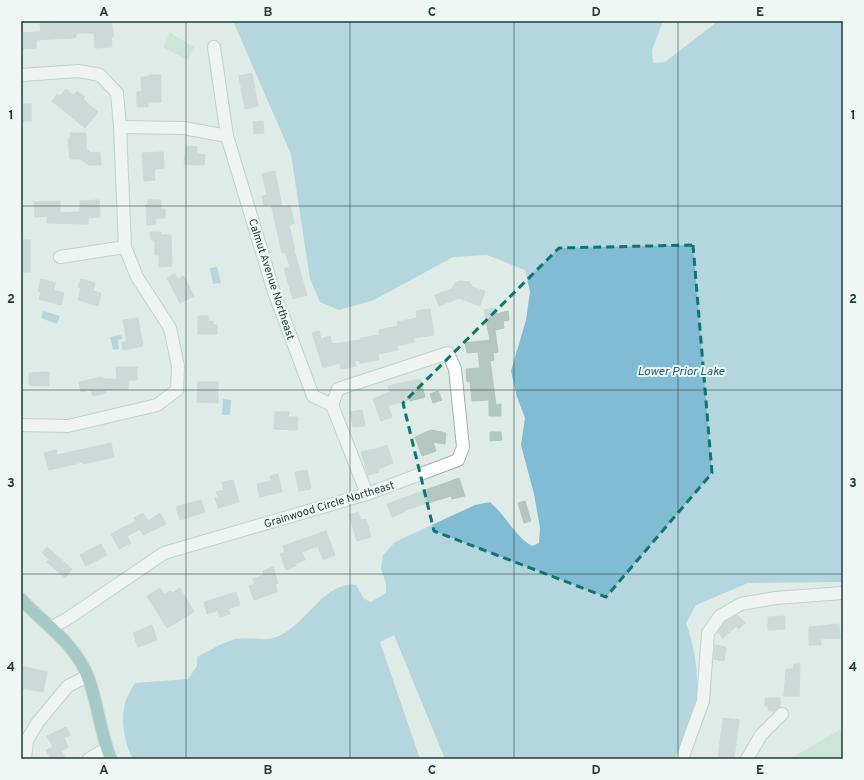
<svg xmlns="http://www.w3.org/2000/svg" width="864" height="780" viewBox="0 0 864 780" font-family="Overpass,sans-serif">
<rect width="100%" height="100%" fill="#deebe7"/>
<g fill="#b6dec6">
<polygon points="170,33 194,47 187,60 163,47"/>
<polygon points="843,728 843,759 790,759"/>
</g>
<g fill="#82bcd4">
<path d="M233 21H663L652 50 653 63 665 62 718 21H843V582L748 583 696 605 686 623C695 647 701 685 695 711 691 727 682 744 675 759H445L394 635 380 642 420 759H133C124 743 120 718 126 700 128 694 132 689 135 683L188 679 197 666V657C207 652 225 641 236 639 257 636 270 645 289 630 308 617 330 580 356 585L364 599 371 602 386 593V583L381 569 383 555 395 542 475 505 490 502C506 516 515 536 532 546L539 543 540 528 534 494 521 445 525 418 517 397 511 371 526 320 530 292 525 270 487 255 453 257 374 300 339 310 320 302 310 279 291 154Z"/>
<polygon points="217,267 221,283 213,284 210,268"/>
<polygon points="43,311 60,316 57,324 41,318"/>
<polygon points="121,335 122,339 118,340 119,349 113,350 110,337"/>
<polygon points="223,399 231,400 230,415 222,415"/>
</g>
<g fill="#b4c6c0" stroke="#b1c5bf">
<polygon points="64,21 111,21 114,37 111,37 112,47 95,48 94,33 76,33 76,37 72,38 36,40 36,48 21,49 21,33 41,32 40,24 64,23"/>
<polygon points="252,73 258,106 245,109 239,76"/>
<polygon points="149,75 161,75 161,102 148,102 148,107 137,107 137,92 142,92 141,77 149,77"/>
<polygon points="66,89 73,95 77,91 85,97 83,99 98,112 85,128 52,101 57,94 60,96"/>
<rect x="21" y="104" width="10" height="17"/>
<polygon points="263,121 264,133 254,134 253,122"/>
<polygon points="70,133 86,133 86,148 91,153 100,152 101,165 88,165 81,159 70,159 68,139 71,139"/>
<polygon points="186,146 197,147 197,154 205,155 204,165 184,164"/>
<polygon points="163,152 164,168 154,169 155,180 144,181 142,153"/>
<polygon points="275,171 282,207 290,205 294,223 289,225 295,250 294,250 307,295 293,299 284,269 290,267 285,252 282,253 271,204 264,206 262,196 267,195 262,174"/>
<polygon points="99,200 100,217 88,218 88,224 47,223 47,216 35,217 34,202 60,201 60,213 80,212 80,201"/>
<polygon points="148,200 161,200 161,209 165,209 165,218 155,218 156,224 147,225 146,205 148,205"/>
<polygon points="150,232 161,232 161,235 171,235 172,266 159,267 159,255 155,255 155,240 151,240"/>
<rect x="21" y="240" width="9" height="32"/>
<polygon points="175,274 178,279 184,276 194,296 180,303 167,278"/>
<polygon points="41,279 56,283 53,290 64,293 61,305 39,299 41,292 38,291"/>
<polygon points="81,279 95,283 93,291 101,293 98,306 78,300 81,288 78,287"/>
<polygon points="459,281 470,282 472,287 485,291 480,306 459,298 439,306 435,295 452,289 454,284"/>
<polygon points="495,308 496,314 508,311 509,320 503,321 504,328 495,330 498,352 493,353 494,360 490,361 496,405 501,404 501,416 489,416 489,400 472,401 470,381 467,382 466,369 480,368 478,352 467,353 465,343 490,340 484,310"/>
<polygon points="430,309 434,335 413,338 414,342 397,346 398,350 378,354 379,360 360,363 359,360 355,361 356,366 341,369 340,363 323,368 312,333 319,331 321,339 330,336 332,344 361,340 360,338 380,335 379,330 398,326 397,322 417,318 416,311"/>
<polygon points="198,316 208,316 208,321 213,321 213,325 217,325 217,334 198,334"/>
<polygon points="138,318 143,346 123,350 122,342 127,342 123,320"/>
<polygon points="116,367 137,367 137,380 128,380 128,389 105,390 106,393 93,396 91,390 81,392 79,382 102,377 103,379 117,379"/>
<polygon points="49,372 49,386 29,385 29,373"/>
<polygon points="420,379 425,397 410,401 410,399 388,406 392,417 381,421 373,399 390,392 388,386"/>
<polygon points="198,382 218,382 218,403 197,402"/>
<polygon points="438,391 442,400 433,403 430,394"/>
<polygon points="362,410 365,426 353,427 350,412"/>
<polygon points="275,412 289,412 288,417 298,417 297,430 274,429"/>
<polygon points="431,430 446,433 445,444 433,442 436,451 422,456 415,437"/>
<polygon points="490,432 501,432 502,440 490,441"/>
<polygon points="111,443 114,457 83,464 83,462 49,470 44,453 56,450 57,455"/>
<polygon points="387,445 393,463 378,469 379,472 368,475 361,452 373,449 373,450"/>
<polygon points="307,470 311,489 299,491 295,472"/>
<polygon points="278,474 282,492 260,497 257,484 271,481 270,476"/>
<polygon points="459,478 465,496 452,499 451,496 405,510 406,511 392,517 387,504"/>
<polygon points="233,480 239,502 218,508 215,498 218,497 216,492 224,490 222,482"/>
<polygon points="201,500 205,512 180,520 176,507"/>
<polygon points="525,501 531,521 524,523 518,503"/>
<polygon points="358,512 361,520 366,519 371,537 357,541 349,515"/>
<polygon points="143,513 148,521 160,513 166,524 143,535 140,529 127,536 131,543 119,549 111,534 136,521 134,518"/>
<polygon points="326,531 335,555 323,560 318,546 302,552 305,560 295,564 296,566 286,570 280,554 285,552 283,546"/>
<polygon points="101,544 107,555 86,566 80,555"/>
<polygon points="47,547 72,569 65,578 47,562 50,560 42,553"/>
<polygon points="273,567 278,583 275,584 277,592 254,600 249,586 255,584 253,579 264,575 263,571"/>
<polygon points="160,588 164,594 171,591 172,593 180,588 194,612 167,628 147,596"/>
<polygon points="236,592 240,605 228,609 230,614 220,617 218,610 207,614 204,602"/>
<polygon points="737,615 745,623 739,629 736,626 723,638 718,632 725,622"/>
<polygon points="785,616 785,629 768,630 768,617"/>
<polygon points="839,624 840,638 821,639 821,645 809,645 809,627"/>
<polygon points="152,625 157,640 138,647 133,633"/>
<polygon points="715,645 726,647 724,661 714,659"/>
<polygon points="794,664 800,664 799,696 784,696 786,669 793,669"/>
<polygon points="21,666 47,672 43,692 21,688"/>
<polygon points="765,698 780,698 780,707 774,711 768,711 768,706 765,706"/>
<polygon points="723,718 739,720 734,759 718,759"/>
<polygon points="66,727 70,735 64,738 68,747 61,751 66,759 51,759 46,750 53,747 47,736"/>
</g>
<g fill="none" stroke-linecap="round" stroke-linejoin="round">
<g stroke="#a1b3af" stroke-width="14">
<g id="minor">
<polyline points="214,47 227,136 274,292 313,396 332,405 367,494"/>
<polyline points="21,75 79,71 100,75 117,93 120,127 125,247 137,277 170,328 178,366 177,390 157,405 68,426 21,425"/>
<polyline points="120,127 184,128 227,136"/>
<polyline points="60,257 125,247"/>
<polyline points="52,627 67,619 164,553 367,494 458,460 463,447 455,369 448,353 338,389 332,405"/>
<polyline points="25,759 27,740 38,722 68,686 88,676"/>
<polyline points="89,759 106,749"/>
<polyline points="682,759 703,701 708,633 720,616 741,604 775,598 843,593"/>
<polyline points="747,759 761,735 782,714"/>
</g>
</g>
<g stroke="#c0c8c7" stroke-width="14">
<path id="major" d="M21 599C44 624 75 643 88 677 98 703 100 733 111 759"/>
</g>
<use href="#minor" stroke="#fff" stroke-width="12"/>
<use href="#major" stroke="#60a39b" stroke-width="12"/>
</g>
<path d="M0 0H864V780H0ZM693 245 712 473 606 597 434 531 403 403 559 248Z" fill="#deebe7" fill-opacity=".55" fill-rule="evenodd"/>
<path fill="none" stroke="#0f766e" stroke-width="3" stroke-dasharray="8 5" stroke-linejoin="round" d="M693 245 712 473 606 597 434 531 403 403 559 248Z"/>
<path fill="none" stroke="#1f3b38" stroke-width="1" stroke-opacity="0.55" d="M186 21V759M350 21V759M514 21V759M678 21V759M21 206H843M21 390H843M21 574H843"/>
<g text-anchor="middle" stroke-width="4" stroke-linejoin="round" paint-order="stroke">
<g font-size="11" fill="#1f3b38" stroke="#eff7f4">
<text transform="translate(272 279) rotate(72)" y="4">Calmut Avenue Northeast</text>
<text transform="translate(329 504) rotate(-17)" y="4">Grainwood Circle Northeast</text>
</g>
<g font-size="12" font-style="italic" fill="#165c7a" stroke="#eff7f4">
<text x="681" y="375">Lower Prior Lake</text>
</g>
</g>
<rect width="864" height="780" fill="none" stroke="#eff7f4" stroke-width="44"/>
<rect x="22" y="22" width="820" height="736" fill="none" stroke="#1f3b38" stroke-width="1.5"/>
<g font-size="13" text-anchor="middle" font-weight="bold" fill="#1f3b38">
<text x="104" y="16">A</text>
<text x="268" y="16">B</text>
<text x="432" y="16">C</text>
<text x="596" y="16">D</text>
<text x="760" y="16">E</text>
<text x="11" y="119">1</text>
<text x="853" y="119">1</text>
<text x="11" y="303">2</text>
<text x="853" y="303">2</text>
<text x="11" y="487">3</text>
<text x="853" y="487">3</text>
<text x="11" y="671">4</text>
<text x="853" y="671">4</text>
<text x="104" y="774">A</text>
<text x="268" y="774">B</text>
<text x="432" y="774">C</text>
<text x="596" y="774">D</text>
<text x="760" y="774">E</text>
</g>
</svg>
